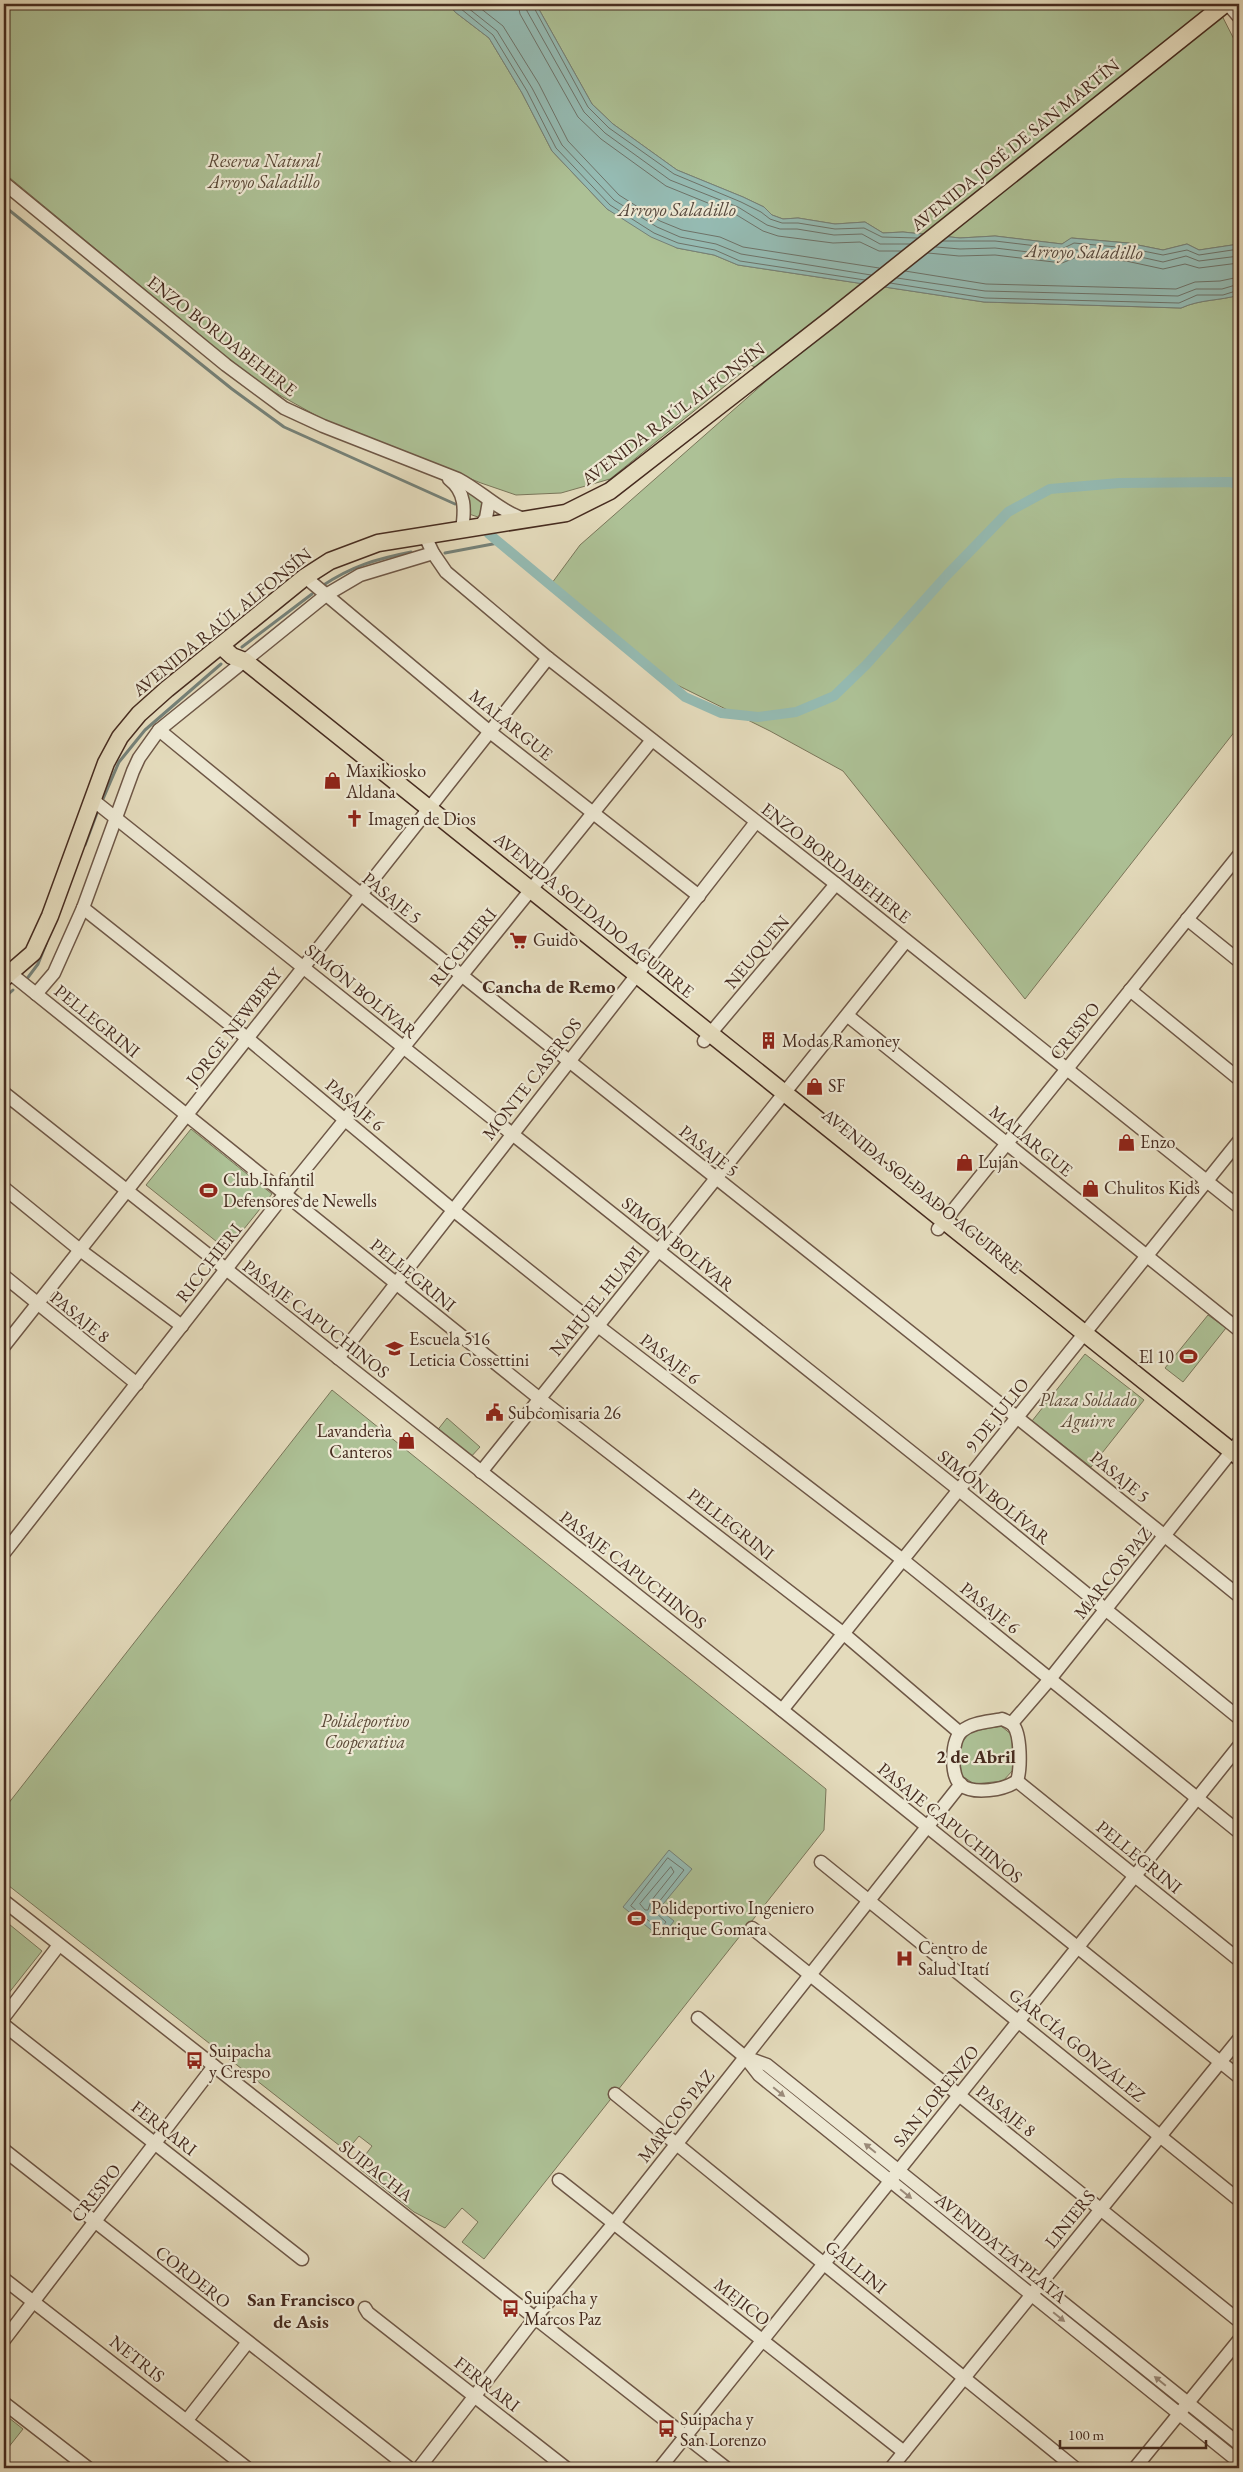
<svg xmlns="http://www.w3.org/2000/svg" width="1243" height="2472" font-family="'EB Garamond',serif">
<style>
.green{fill:#adc196;stroke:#7a765a}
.water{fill:#95bbb3;stroke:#758178}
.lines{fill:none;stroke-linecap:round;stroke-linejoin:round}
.shore{stroke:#6e7369;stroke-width:1}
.stream{stroke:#758178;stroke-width:3}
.canal{stroke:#95bbb3;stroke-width:10}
.minor-casing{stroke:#6e5746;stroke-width:15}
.major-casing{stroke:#462b1f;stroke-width:19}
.minor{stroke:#ede8d3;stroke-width:12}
.major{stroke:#e4dbbc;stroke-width:16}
.oneway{fill:#9a8a79}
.labels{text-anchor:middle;stroke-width:4.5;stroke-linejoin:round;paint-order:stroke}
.street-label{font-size:18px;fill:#462b1f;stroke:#ede8d3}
.park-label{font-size:18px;font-style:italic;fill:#5b4937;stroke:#ede8d3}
.poi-label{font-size:18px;fill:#462b1f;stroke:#ede8d3;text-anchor:start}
.water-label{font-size:19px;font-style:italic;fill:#56483d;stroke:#ede8d3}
.neighbourhood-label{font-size:19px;font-weight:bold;fill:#462b1f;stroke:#ede8d3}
</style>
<rect width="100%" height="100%" fill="#e4dbbc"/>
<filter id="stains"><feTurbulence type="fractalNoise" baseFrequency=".004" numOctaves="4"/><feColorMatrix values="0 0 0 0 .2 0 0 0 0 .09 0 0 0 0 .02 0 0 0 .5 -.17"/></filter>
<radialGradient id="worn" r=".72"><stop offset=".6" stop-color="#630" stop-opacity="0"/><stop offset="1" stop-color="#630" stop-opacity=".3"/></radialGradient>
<g class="green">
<path d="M4 4H449L455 12 489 38 522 93 552 151 607 209 677 248 714 255 738 265 984 302 1181 308C1201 299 1219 301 1239 295V726L1025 999 843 771 770 731 667 680 549 587 580 545 772 376 751 365 610 479 561 493 516 495 481 483 326 421 258 383 4 173Z"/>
<path d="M536 4H1216L1239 49V244L1199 250 1187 244 1163 250 1128 243 1072 238 1062 244 995 236 960 238 903 232 883 233 865 222 835 224 798 218 783 219 772 215 764 207 743 197 677 170 613 124 592 104Z"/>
<path d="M465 487 479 496 484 506 478 517 469 514Z"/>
<path d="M191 1129 272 1194 227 1250 146 1185Z"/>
<path d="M1208 1315 1226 1328 1183 1382 1165 1368Z"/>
<path d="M1085 1354 1144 1400 1091 1467 1032 1421Z"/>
<path d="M332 1390 826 1789 824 1830 484 2259 462 2242 478 2222 462 2208 445 2228 414 2212 360 2169V2162L372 2146 359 2136 349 2148 343 2143 340 2146 4 1882V1809Z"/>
<path d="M447 1418 480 1447 469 1459 436 1432Z"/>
<path d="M1001 1726 1012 1735 1013 1770 1003 1781 974 1784 961 1775 958 1748 970 1732Z"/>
<path d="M4 1920 42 1951 4 1999Z"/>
<path d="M4 2414 23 2429 4 2453Z"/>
</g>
<g class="water">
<path d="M449 4H536L592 104 613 124 677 170 743 197 764 207 772 215 783 219 798 218 835 224 865 222 883 233 903 232 960 238 995 236 1062 244 1071 238 1128 243 1163 250 1187 244 1199 250 1239 244V295C1219 301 1201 299 1181 308L984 302 738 265 714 255 677 248 651 237 607 209 552 151 522 93 489 38 455 12Z"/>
<path d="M669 1850 692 1869 659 1909 674 1921 661 1938 623 1907Z"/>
</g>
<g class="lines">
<g class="shore">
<path d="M455 4 493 35 527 91 556 148 610 205 654 233 678 243 715 250 740 261 865 280"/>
<path d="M463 4 497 31 532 88 562 145 614 200 657 227 680 237 716 244 741 254 871 275"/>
<path d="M475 4 503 26 539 84 568 141 619 195 660 221 682 230 720 237 743 247 879 268"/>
<path d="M518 4 520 14 578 117 601 139 666 186 735 214 763 231 778 236 833 243 860 242 879 251H901"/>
<path d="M525 4 527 11 584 112 605 133 670 180 738 207 767 225 780 229H797L834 235 862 234 880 244H910"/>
<path d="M532 4 588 107 609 128 674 174 741 202 761 212 770 219 782 223H798L835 229 864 228 882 237 917 238"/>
<path d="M943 241H995L1062 249 1074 243 1128 248 1163 255 1187 250 1199 255 1239 249"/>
<path d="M936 247 960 249 995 248 1062 256 1075 250 1127 254 1163 262 1186 256 1199 261 1239 256"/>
<path d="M928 253 959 256 995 255 1062 263 1077 257 1126 261 1163 269 1185 264 1199 268 1239 263"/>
<path d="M905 271 986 284 1176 289 1195 282 1220 281 1239 277"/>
<path d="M897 278 985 291 1178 296 1196 289H1222L1239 284"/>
<path d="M890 283 985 298 1179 303 1197 295H1223L1239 290"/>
<path d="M668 1858 684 1870 655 1907 656 1913 666 1922 660 1930 631 1906Z"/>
<path d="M671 1867 674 1872 651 1901 648 1910H645L640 1904Z"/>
</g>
<g class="stream">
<path d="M4 206 232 389 284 427 455 504"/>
<path d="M445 553 498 543"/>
<path d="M322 586C352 566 376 559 411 552"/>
<path d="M242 647 312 594"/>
<path d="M103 799 119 762 145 730 221 664"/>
<path d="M85 845 97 813"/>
<path d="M26 980 38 964 46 944"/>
<path d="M4 998 13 990"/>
</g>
<path class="canal" d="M489 534 685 697 721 713 758 717 796 712 834 696 866 665 947 575 1008 512 1050 489 1119 483 1230 482 1239 485"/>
<defs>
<g id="minor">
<path d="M1228 4 1239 17"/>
<path d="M4 183 226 365 284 408 323 426 458 479C484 493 496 509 526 520"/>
<path d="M449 479C466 492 465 510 462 530"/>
<path d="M479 528 486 518 489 501"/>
<path d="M425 536 433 553 446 572 548 658 836 884 1239 1207"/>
<path d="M305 577 490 732 699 896"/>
<path d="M159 730C515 1023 881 1305 1239 1596"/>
<path d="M93 800 959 1490 1239 1718"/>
<path d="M83 908 247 1038 453 1210 598 1326 903 1560 1239 1832"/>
<path d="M1187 919 1239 961"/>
<path d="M10 973 540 1399 844 1634 959 1732"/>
<path d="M1130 990 1239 1079"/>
<path d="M36 994 54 973 83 908 133 771 139 758 159 730 326 595 360 575 433 553"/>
<path d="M848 1016 1239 1330"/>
<path d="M704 1041 836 884"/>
<path d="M4 1093 782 1710 1239 2077"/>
<path d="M4 1188 80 1250 182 1326"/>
<path d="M938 1229 1239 855"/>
<path d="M4 1276 137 1384"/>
<path d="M4 1346 548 658"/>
<path d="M338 1358 756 822"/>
<path d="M481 1472 906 941"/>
<path d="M4 1553 284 1195 652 740"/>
<path d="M782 1710 1239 1141"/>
<path d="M1002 1719C1006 1721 1010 1722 1013 1725 1021 1734 1021 1769 1017 1781 1004 1790 974 1795 961 1785 950 1776 951 1740 962 1731 973 1722 989 1722 1002 1719Z"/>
<path d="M1012 1723 1050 1679 1239 1442"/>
<path d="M1017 1781 1239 1960"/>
<path d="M821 1862 1239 2200"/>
<path d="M4 1901 726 2468"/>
<path d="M752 1928 1239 2321"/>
<path d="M4 2017 59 1945"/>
<path d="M698 2018 745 2057 759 2075 1239 2462"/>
<path d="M4 2025 302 2259"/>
<path d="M745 2057 767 2065 1239 2444"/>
<path d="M615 2094 1075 2468"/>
<path d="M4 2150 409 2468"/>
<path d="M559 2180 904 2452"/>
<path d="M4 2279 247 2468"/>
<path d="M365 2308 368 2313 566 2468"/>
<path d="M4 2340 214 2066"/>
<path d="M4 2403 88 2468"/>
<path d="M187 2420 248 2342"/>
<path d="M419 2468 535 2318 614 2223 961 1784"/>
<path d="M660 2468 1239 1746"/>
<path d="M891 2468 1239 2039"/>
<path d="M1135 2468 1239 2340"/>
</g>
<g id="major">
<path d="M221 646 232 656 245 661 1239 1457"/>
<path d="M4 978 33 953 50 916 106 763 120 737 139 714 167 689 305 577 330 561 378 543 566 513 610 491 832 318 1225 4"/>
</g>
</defs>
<use href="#minor" class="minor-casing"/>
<use href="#major" class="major-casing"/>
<use href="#minor" class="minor"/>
<use href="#major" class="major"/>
</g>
<defs><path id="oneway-solid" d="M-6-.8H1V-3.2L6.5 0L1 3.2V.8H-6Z" transform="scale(1.25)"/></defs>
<g class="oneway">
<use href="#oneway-solid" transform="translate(779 2092) rotate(39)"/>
<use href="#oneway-solid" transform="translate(870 2148) rotate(-141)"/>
<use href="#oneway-solid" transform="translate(906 2194) rotate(39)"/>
<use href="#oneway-solid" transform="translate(1059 2317) rotate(39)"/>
<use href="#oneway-solid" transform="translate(1160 2381) rotate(-141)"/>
</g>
<defs>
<symbol id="shop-bare" viewBox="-9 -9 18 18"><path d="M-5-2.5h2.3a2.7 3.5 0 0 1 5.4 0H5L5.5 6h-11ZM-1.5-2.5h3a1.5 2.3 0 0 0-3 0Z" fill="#8f2418" stroke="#ede8d3" stroke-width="2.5" paint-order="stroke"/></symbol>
<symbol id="church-bare" viewBox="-9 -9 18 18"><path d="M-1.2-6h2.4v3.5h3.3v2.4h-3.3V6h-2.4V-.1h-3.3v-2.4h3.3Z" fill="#8f2418" stroke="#ede8d3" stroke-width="2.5" paint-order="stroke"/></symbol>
<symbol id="supermarket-bare" viewBox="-9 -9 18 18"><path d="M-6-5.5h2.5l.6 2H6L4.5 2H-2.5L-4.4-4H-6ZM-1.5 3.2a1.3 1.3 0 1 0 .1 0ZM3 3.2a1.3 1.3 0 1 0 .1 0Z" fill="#8f2418" stroke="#ede8d3" stroke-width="2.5" paint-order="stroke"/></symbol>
<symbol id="building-bare" viewBox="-9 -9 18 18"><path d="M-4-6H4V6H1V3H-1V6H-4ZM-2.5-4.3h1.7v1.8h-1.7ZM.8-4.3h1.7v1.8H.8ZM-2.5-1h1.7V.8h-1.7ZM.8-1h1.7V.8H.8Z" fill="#8f2418" stroke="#ede8d3" stroke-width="2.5" paint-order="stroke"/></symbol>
<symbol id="stadium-bare" viewBox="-9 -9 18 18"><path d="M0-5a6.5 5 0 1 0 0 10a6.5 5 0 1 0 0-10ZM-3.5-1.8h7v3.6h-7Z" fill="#8f2418" stroke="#ede8d3" stroke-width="2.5" paint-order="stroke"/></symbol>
<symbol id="school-bare" viewBox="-9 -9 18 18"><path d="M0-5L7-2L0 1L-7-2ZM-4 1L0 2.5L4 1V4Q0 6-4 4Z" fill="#8f2418" stroke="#ede8d3" stroke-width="2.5" paint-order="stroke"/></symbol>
<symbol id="civic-bare" viewBox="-9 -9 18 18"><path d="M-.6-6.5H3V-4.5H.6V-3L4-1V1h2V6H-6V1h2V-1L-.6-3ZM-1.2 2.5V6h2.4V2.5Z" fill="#8f2418" stroke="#ede8d3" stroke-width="2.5" paint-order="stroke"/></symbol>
<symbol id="hospital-bare" viewBox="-9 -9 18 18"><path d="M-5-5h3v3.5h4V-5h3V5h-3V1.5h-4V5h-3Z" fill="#8f2418" stroke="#ede8d3" stroke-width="2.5" paint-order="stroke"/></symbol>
<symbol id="bus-bare" viewBox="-9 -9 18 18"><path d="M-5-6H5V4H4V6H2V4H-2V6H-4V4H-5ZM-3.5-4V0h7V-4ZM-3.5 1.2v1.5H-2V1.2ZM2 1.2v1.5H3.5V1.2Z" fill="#8f2418" stroke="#ede8d3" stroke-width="2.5" paint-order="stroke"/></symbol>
</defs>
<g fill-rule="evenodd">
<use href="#shop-bare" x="320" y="768" width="25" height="25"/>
<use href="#church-bare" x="342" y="806" width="25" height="25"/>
<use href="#supermarket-bare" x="506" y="928" width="25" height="25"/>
<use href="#building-bare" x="756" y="1028" width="25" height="25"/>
<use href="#shop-bare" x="802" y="1074" width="25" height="25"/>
<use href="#shop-bare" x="1114" y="1130" width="25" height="25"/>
<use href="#shop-bare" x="952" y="1150" width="25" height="25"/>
<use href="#shop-bare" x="1078" y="1176" width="25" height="25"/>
<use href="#stadium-bare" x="196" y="1178" width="25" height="25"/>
<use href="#school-bare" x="382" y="1336" width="25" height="25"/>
<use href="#stadium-bare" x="1176" y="1344" width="25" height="25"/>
<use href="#civic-bare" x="482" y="1400" width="25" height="25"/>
<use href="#shop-bare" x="394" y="1428" width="25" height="25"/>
<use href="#stadium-bare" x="624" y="1906" width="25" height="25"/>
<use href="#hospital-bare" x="892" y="1946" width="25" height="25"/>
<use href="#bus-bare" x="182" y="2048" width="25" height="25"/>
<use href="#bus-bare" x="498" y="2296" width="25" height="25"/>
<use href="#bus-bare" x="654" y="2416" width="25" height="25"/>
</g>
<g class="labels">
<g class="street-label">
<text transform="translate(1015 145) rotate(-39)" y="6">AVENIDA JOSÉ DE SAN MARTÍN</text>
<text transform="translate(222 336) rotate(38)" y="6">ENZO BORDABEHERE</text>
<text transform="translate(673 414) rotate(-37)" y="6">AVENIDA RAÚL ALFONSÍN</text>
<text transform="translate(222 622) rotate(-39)" y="6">AVENIDA RAÚL ALFONSÍN</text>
<text transform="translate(511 725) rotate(39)" y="6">MALARGUE</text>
<text transform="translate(836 863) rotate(38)" y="6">ENZO BORDABEHERE</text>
<text transform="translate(392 898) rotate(39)" y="6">PASAJE 5</text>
<text transform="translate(594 915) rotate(39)" y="6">AVENIDA SOLDADO AGUIRRE</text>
<text transform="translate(463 947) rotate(-51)" y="6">RICCHIERI</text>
<text transform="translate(757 952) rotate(-50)" y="6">NEUQUEN</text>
<text transform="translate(361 991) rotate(39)" y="6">SIMÓN BOLÍVAR</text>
<text transform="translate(97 1021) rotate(39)" y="6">PELLEGRINI</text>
<text transform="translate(234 1027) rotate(-52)" y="6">JORGE NEWBERY</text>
<text transform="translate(1075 1031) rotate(-51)" y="6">CRESPO</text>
<text transform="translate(532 1079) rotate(-52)" y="6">MONTE CASEROS</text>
<text transform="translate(355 1105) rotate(40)" y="6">PASAJE 6</text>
<text transform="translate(1031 1141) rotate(39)" y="6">MALARGUE</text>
<text transform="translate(709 1151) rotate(39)" y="6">PASAJE 5</text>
<text transform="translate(922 1191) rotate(39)" y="6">AVENIDA SOLDADO AGUIRRE</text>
<text transform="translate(678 1244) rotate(39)" y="6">SIMÓN BOLÍVAR</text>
<text transform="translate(209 1263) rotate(-52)" y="6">RICCHIERI</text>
<text transform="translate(413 1275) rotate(39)" y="6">PELLEGRINI</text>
<text transform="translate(596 1301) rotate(-51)" y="6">NAHUEL HUAPI</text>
<text transform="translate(80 1317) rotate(39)" y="6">PASAJE 8</text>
<text transform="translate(316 1319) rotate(38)" y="6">PASAJE CAPUCHINOS</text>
<text transform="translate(670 1359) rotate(38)" y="6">PASAJE 6</text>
<text transform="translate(997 1415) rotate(-51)" y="6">9 DE JULIO</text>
<text transform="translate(1120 1477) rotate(39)" y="6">PASAJE 5</text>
<text transform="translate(994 1497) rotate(39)" y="6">SIMÓN BOLÍVAR</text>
<text transform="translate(731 1524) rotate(38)" y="6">PELLEGRINI</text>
<text transform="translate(633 1570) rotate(38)" y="6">PASAJE CAPUCHINOS</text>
<text transform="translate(1113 1573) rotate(-51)" y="6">MARCOS PAZ</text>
<text transform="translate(990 1608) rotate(39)" y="6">PASAJE 6</text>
<text transform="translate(950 1823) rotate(39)" y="6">PASAJE CAPUCHINOS</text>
<text transform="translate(1139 1857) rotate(39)" y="6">PELLEGRINI</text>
<text transform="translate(1077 2045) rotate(39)" y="6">GARCÍA GONZÁLEZ</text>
<text transform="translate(936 2096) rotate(-51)" y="6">SAN LORENZO</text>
<text transform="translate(1006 2111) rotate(39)" y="6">PASAJE 8</text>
<text transform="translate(676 2116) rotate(-52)" y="6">MARCOS PAZ</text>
<text transform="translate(164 2128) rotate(38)" y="6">FERRARI</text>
<text transform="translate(376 2171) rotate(38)" y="6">SUIPACHA</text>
<text transform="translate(96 2193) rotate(-52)" y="6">CRESPO</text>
<text transform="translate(1070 2219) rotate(-51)" y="6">LINIERS</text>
<text transform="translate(1001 2248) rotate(39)" y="6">AVENIDA LA PLATA</text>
<text transform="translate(856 2267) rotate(39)" y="6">GALLINI</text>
<text transform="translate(193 2277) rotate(38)" y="6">CORDERO</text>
<text transform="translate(742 2302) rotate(38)" y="6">MEJICO</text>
<text transform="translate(137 2359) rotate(38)" y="6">NETRIS</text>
<text transform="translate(487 2384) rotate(38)" y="6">FERRARI</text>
</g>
<g class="park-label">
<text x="264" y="167">Reserva Natural<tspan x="264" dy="21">Arroyo Saladillo</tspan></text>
<text x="1088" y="1406">Plaza Soldado<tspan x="1088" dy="21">Aguirre</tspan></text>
<text x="365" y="1727">Polideportivo<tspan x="365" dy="21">Cooperativa</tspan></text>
</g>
<g class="poi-label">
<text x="346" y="777">Maxikiosko<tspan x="346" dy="21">Aldana</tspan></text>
<text x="368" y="825">Imagen de Dios</text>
<text x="533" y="946">Guido</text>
<text x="782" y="1047">Modas Ramoney</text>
<text x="828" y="1092">SF</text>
<text x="1140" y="1148">Enzo</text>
<text x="978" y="1168">Lujan</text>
<text x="223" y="1186">Club Infantil<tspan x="223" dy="21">Defensores de Newells</tspan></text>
<text x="1104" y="1194">Chulitos Kids</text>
<text x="409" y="1345">Escuela 516<tspan x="409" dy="21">Leticia Cossettini</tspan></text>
<text x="1174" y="1363" text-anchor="end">El 10</text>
<text x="508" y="1419">Subcomisaria 26</text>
<text x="392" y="1437" text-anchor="end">Lavanderìa<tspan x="392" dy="21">Canteros</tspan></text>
<text x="651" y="1914">Polideportivo Ingeniero<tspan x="651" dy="21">Enrique Gomara</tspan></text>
<text x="918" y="1954">Centro de<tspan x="918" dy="21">Salud Itatí</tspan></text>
<text x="209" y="2057">Suipacha<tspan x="209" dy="21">y Crespo</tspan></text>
<text x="524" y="2304">Suipacha y<tspan x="524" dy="21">Marcos Paz</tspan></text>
<text x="680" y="2425">Suipacha y<tspan x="680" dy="21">San Lorenzo</tspan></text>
</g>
<g class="water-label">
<text x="677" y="216">Arroyo Saladillo</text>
<text transform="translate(1084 251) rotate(1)" y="7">Arroyo Saladillo</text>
</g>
<g class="neighbourhood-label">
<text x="549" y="993">Cancha de Remo</text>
<text x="976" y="1763">2 de Abril</text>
<text x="301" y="2306">San Francisco<tspan x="301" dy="22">de Asis</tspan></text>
</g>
</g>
<rect width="1243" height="2472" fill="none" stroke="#e4dbbc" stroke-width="20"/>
<rect x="5" y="5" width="1233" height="2462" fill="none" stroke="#462b1f" stroke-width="2.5"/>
<rect x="10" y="10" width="1223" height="2452" fill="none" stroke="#462b1f"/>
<path d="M1060 2440v8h146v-8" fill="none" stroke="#462b1f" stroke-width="2.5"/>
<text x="1068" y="2440" font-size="15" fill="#462b1f" stroke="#ede8d3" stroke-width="4" paint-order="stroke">100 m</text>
<rect width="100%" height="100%" filter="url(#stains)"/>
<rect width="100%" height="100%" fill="url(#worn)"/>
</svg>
